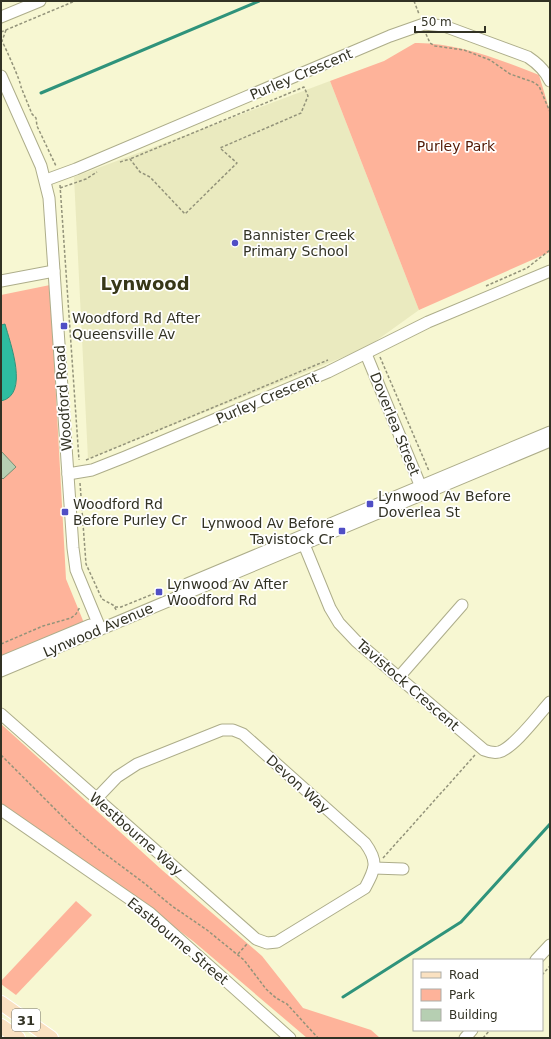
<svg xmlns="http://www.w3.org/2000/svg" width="551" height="1039" font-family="'DejaVu Sans',sans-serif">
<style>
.built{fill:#eaeabf}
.green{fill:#feb39a}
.water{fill:#2ebca0;stroke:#2f937b}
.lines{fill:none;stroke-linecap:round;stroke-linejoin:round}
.stream{stroke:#2f937b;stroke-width:3}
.building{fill:#b6cfb2;stroke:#768e73}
.minor-casing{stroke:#adad8a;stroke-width:13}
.major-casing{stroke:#fff;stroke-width:16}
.path{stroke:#93937a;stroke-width:1.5;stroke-dasharray:3 2;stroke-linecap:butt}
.minor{stroke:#fff;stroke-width:11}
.major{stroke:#fae1c1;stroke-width:14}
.poi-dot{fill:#504ec5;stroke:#fff;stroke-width:1.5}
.labels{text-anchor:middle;stroke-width:3.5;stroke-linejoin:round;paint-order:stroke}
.shield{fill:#fff;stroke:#707066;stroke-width:1}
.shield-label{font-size:13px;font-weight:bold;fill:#323224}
.street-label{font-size:14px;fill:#323224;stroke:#fff}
.park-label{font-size:14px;fill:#521803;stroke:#fff}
.poi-label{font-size:14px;fill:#323224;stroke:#fff;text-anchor:start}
.district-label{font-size:18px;font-weight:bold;fill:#373718;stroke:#fff}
</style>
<rect width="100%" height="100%" fill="#f7f7d2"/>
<path class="built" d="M330 81 419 310 366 348 88 459 74 177Z"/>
<g class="green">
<path d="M415 43C455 42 502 60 539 75L550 112V252L419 310 330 81 384 61Z"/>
<path d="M50 285 66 579 84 623 1 659V295Z"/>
<path d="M1 724 162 870 262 956 303 1008 371 1030 380 1038H307L193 941 122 888 1 805Z"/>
<path d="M76 901 92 915 16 995 1 984V981Z"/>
</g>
<path class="water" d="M5 324C10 343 30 395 1 401V325Z"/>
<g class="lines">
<g class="stream">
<path d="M41 93 259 1"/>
<path d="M343 997 461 922 550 824"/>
</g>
</g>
<path class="building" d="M1 451 16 467 3 479 1 477Z"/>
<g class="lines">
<defs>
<g id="minor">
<path d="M1 17 40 1"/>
<path d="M1 76 41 166 49 198 73 548 76 570 100 628"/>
<path d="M46 180 76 169 390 36 424 24 444 26 528 57C537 63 545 70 550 81"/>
<path d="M1 281 54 271"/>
<path d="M366 354 423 492"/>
<path d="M68 474 92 470 125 457 328 372 428 322 550 271"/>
<path d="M301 537 330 608 339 623 356 641 484 750C489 752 494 753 499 752 514 748 539 714 550 702"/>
<path d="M187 584 550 432"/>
<path d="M1 662 90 625"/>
<path d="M1 671 550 441"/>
<path d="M399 677 462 605"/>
<path d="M1 714 256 939 267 943 277 942 365 888C375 869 379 862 365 843L243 734 233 730H222L137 764 117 777 96 799"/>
<path d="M1 810 150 913 290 1038"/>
<path d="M374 868 403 869"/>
<path d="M536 960 550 945"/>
<path d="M465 1038 472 1030"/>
</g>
<g id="major">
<path d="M1 1003 51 1038"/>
<path d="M1 1026 18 1038"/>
</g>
</defs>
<use href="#minor" class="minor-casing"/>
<use href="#major" class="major-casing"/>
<g class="path">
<path d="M414 1 419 14"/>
<path d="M6 30 2 41C6 49 21 82 21 87L32 114 36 118 37 126 56 166"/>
<path d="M1 32 75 1"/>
<path d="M426 34 430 43 435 46 464 50 490 60 510 74 533 82 539 86 550 112"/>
<path d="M120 162 130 159 140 172 150 177 185 214 237 163 220 148 301 113 308 96 304 87 130 159"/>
<path d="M60 185 79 460"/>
<path d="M60 188 86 179 97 172"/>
<path d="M486 286 527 268 550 250"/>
<path d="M380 357 429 471"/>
<path d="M86 460 328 360"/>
<path d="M80 483 86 564 102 599 113 605 117 611"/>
<path d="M115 607H121L158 592"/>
<path d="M1 644 43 626 71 618 76 614 80 607"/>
<path d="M1 755 75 829 97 848 144 883 172 906 207 930 244 960 266 989 276 998 287 1004 318 1038"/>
<path d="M383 858 475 755"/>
<path d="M238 954 247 944"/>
<path d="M542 975 550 966"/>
<path d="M483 1038 490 1030"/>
</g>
<use href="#minor" class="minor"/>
<use href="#major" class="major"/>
</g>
<g class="poi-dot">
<circle cx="235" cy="243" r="4"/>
<rect x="60" y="322" width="8" height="8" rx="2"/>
<rect x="366" y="500" width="8" height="8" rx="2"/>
<rect x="61" y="508" width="8" height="8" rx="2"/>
<rect x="338" y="527" width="8" height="8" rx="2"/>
<rect x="155" y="588" width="8" height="8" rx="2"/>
</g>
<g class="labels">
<rect class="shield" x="12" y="1009" width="28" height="22" rx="3"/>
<g class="shield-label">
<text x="26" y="1025">31</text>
</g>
<g class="street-label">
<text transform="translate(301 74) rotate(-23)" y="5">Purley Crescent</text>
<text transform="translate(63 398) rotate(-94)" y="5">Woodford Road</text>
<text transform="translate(267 398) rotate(-23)" y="5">Purley Crescent</text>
<text transform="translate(395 424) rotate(68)" y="5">Doverlea Street</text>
<text transform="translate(98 630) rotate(-23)" y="5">Lynwood Avenue</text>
<text transform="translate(408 685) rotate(41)" y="5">Tavistock Crescent</text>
<text transform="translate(298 784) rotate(42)" y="5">Devon Way</text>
<text transform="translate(136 834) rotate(41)" y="5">Westbourne Way</text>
<text transform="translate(178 941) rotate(40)" y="5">Eastbourne Street</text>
</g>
<g class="park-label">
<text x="456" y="151">Purley Park</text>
</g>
<g class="poi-label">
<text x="243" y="240">Bannister Creek<tspan x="243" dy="16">Primary School</tspan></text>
<text x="72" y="323">Woodford Rd After<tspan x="72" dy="16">Queensville Av</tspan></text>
<text x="378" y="501">Lynwood Av Before<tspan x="378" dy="16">Doverlea St</tspan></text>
<text x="73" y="509">Woodford Rd<tspan x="73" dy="16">Before Purley Cr</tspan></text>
<text x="334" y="528" text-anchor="end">Lynwood Av Before<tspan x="334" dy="16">Tavistock Cr</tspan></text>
<text x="167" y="589">Lynwood Av After<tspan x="167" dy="16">Woodford Rd</tspan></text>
</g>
<g class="district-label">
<text x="145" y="290">Lynwood</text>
</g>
</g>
<rect width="551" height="1039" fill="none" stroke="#323224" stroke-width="4"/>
<rect x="413" y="959" width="130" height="72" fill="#ffffff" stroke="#adada7"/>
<rect x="421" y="972" width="20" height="6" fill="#fae1c1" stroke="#adada7"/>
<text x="449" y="979" font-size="12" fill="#323224">Road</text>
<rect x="421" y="989" width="20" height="12" fill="#feb39a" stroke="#adada7"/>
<text x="449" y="999" font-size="12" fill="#323224">Park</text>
<rect x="421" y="1009" width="20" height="12" fill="#b6cfb2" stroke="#adada7"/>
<text x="449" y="1019" font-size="12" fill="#323224">Building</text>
<path d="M415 26v6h70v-6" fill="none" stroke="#323224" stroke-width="2"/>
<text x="421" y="26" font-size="12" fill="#323224" stroke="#ffffff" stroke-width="3" paint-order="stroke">50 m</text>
</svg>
